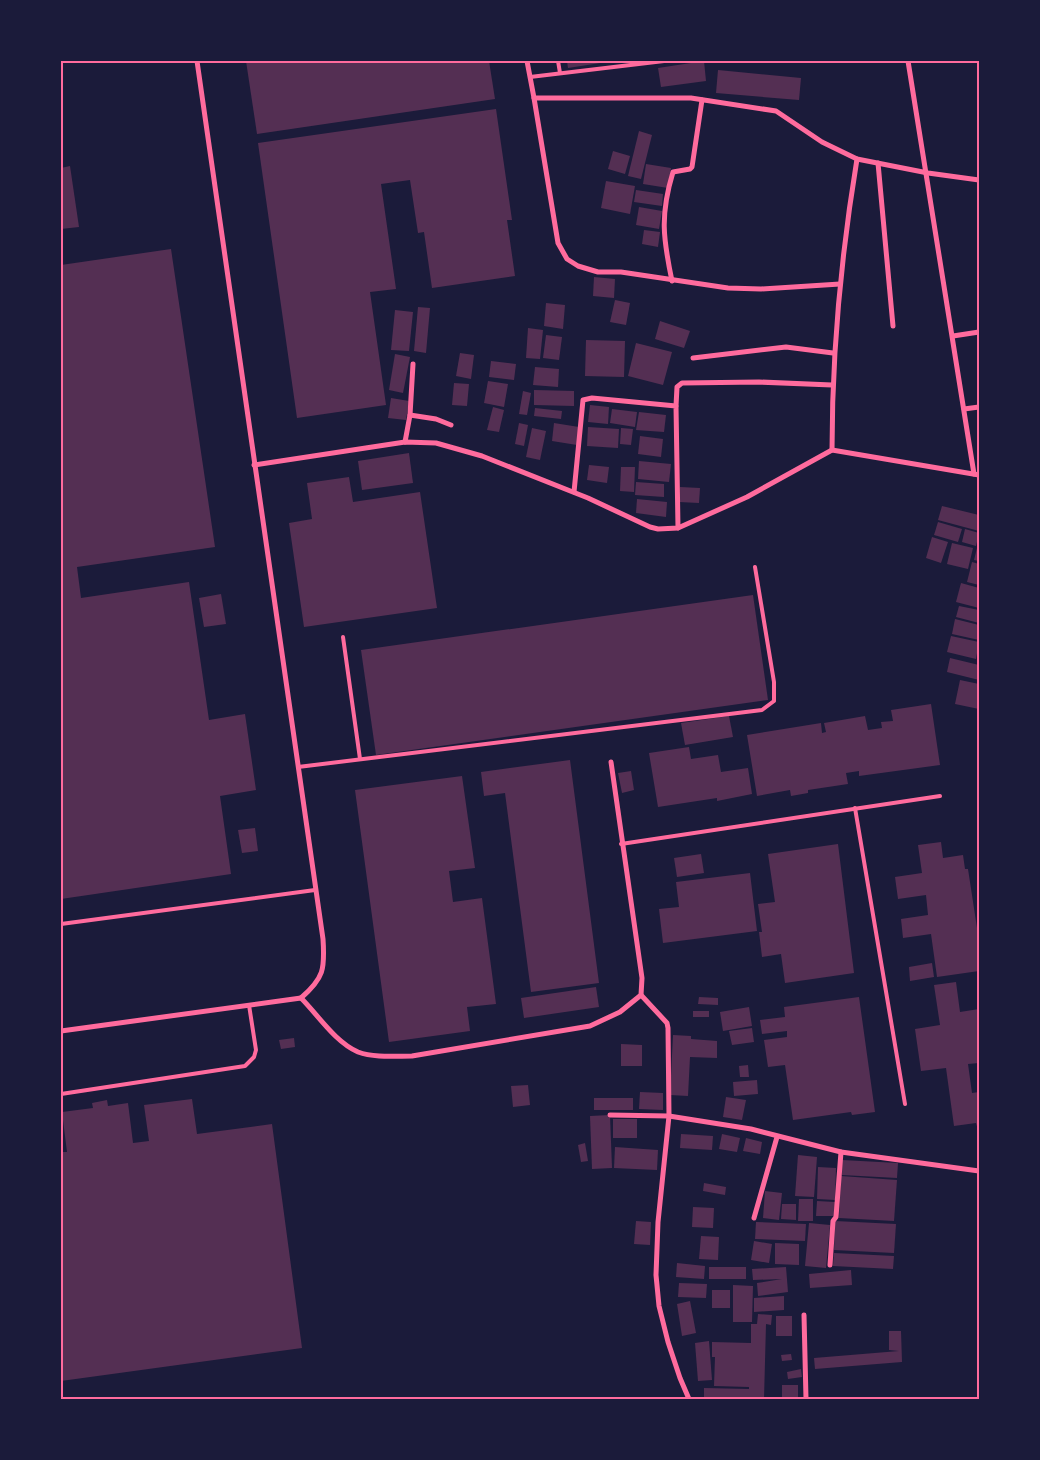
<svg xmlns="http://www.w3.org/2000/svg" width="1040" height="1460" font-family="'Titillium Web',sans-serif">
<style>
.building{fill:#542f53}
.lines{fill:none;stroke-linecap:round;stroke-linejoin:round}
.service{stroke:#ff6b9d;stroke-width:4}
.minor{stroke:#ff6b9d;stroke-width:5}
.neatline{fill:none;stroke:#ff6b9d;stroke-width:2}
</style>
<rect width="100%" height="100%" fill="#1b1b3a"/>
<g class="building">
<path d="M246 61H489L495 99 257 134Z"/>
<path d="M567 61H607V62L568 68Z"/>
<path d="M704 61 706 81 661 87 658 68Z"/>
<path d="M718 70 801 78 799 100 716 93Z"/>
<path d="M496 109 512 220H507L515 276 432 288 424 232 418 233 410 180 381 184 396 289 370 292 386 405 297 418 258 143Z"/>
<path d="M639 131 652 135 641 179 628 176Z"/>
<path d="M613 151 630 156 625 174 608 169Z"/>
<path d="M646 164 671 168 668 188 643 184Z"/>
<path d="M70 166 79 227 61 229V168Z"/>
<path d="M606 181 635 186 630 214 601 208Z"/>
<path d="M636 190 663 194 662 206 634 202Z"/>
<path d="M639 207 662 211 659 229 636 225Z"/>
<path d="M644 230 660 232 658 247 642 244Z"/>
<path d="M171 249 215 547 77 567 81 598 189 582 209 720 245 714 256 790 220 796 231 874 61 899V265Z"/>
<path d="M594 277 615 279 614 298 593 296Z"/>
<path d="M615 300 630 303 626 325 610 322Z"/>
<path d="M546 303 565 305 563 329 544 326Z"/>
<path d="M418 307 430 308 426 353 414 351Z"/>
<path d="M395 310 413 312 409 351 391 350Z"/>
<path d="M660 321 690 331 684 348 655 339Z"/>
<path d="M528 328 543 330 540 359 526 358Z"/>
<path d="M546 335 562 337 559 360 543 358Z"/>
<path d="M586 340 625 341 624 377 585 376Z"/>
<path d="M636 343 672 352 663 385 628 376Z"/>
<path d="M460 353 474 355 471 379 456 376Z"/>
<path d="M395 354 410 357 403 393 389 390Z"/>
<path d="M491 361 516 364 514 380 489 377Z"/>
<path d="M535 367 559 369 558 387 533 385Z"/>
<path d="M488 381 508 384 504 407 484 403Z"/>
<path d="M454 383 469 384 467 406 452 405Z"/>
<path d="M534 390 574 391V406L534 405Z"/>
<path d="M523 391 531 393 527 415 519 414Z"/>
<path d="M391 398 409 401 406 420 388 418Z"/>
<path d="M590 405 609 407 608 424 588 422Z"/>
<path d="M493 407 504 410 499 432 487 430Z"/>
<path d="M535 408 562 411 561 419 534 416Z"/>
<path d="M612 409 637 412 635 427 610 423Z"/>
<path d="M639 412 666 415 664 432 636 430Z"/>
<path d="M519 423 528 425 524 446 515 444Z"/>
<path d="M554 423 579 427 577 445 552 441Z"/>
<path d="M588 427 619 429 618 448 587 446Z"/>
<path d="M532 428 546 431 540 460 526 457Z"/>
<path d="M621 428 633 429 631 445 620 444Z"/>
<path d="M640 436 663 439 661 457 638 454Z"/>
<path d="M409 453 413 483 362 490 358 461Z"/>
<path d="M639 461 671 464 669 482 638 479Z"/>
<path d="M589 465 609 467 607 483 587 480Z"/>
<path d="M621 467H635L634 492 620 491Z"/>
<path d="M349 477 353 502 420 492 437 608 304 627 289 523 312 519 307 483Z"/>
<path d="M636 482 664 484V497L635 495Z"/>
<path d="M680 487 700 488 699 503 679 502Z"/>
<path d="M637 499 667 502 666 517 636 513Z"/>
<path d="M942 506 979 515V531L938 520Z"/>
<path d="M938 522 962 529 958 542 934 535Z"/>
<path d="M965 529 979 533 976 546 962 542Z"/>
<path d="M932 537 948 542 941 563 926 558Z"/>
<path d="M952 543 973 548 968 569 947 564Z"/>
<path d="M978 544H979V561L974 560Z"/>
<path d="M972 562 979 564V585L967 582Z"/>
<path d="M961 583 979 588V608L956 602Z"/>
<path d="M221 594 226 624 204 627 199 598Z"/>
<path d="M753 595 768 700 376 755 361 650Z"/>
<path d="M959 606 979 610V623L956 617Z"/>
<path d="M955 619 979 625V640L952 634Z"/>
<path d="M951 636 979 642 976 659 947 652Z"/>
<path d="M950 658 979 665V680L947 672Z"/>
<path d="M960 680 979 684V709L955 704Z"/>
<path d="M931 704 940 765 859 776V771L846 773 848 784 808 790V793L791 796 790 790 757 796 747 735 821 723 822 733 826 732 824 723 865 716 868 730 882 728 881 722 893 721 891 710Z"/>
<path d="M729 716 733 737 685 745 681 723Z"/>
<path d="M689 747 691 759 718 755 721 772 748 768 752 794 717 801V798L658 807 649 753Z"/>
<path d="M570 760 599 983 531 992 505 793 484 796 481 772Z"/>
<path d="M631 771 634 790 622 793 618 773Z"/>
<path d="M462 776 475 868 449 871 453 902 482 898 496 1004 467 1007 470 1031 389 1042 355 790Z"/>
<path d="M255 828 258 851 242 853 238 830Z"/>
<path d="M941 842 943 858 963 855 965 869H968L977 928 979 927V971L937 977 931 934 903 938 901 919 928 915 926 895 898 899 895 877 922 873 918 845Z"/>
<path d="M838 844 854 973 785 983 781 954 762 957 759 932H762L758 904 775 902 768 854Z"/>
<path d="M701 854 704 873 677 877 674 858Z"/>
<path d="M750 873 757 931 663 943 659 909 679 907 676 882Z"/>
<path d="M932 963 934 977 910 981 909 967Z"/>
<path d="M956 982 960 1012 979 1009V1063L968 1064 972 1093 979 1092V1133L976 1123 954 1126 946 1068 921 1071 915 1029 940 1025 934 985Z"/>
<path d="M596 987 599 1007 524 1018 521 998Z"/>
<path d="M699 997 718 998V1005L698 1004Z"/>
<path d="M859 997 875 1112 852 1115 851 1112 793 1120 785 1065 768 1067 764 1040 787 1037V1031L762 1034 760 1020 785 1017 784 1007Z"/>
<path d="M749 1007 752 1026 723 1031 720 1012Z"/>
<rect x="693" y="1011" width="16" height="6"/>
<path d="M752 1028 754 1042 732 1045 729 1031Z"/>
<path d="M673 1035 691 1036V1039L717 1041V1058L690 1057 688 1096 670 1095Z"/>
<path d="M294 1038 295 1047 281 1049 279 1040Z"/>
<path d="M621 1044 642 1045V1066H621Z"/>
<path d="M748 1065 749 1077H740L739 1066Z"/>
<path d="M757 1080 758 1094 734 1096 733 1082Z"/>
<path d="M528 1085 530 1105 513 1107 511 1086Z"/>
<path d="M640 1092 663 1093V1110L639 1109Z"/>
<path d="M726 1097 746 1100 742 1120 723 1117Z"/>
<rect x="594" y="1098" width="39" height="12"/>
<path d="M192 1099 197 1134 272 1124 302 1348 61 1381V1152H67L62 1112 93 1108 92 1103 107 1100 108 1106 128 1103 133 1143 149 1141 144 1105Z"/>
<path d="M610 1115 612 1168 592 1169 590 1116Z"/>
<rect x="613" y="1119" width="24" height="19"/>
<path d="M681 1134 713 1136 712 1150 680 1148Z"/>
<path d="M722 1134 740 1138 737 1152 719 1149Z"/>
<path d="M746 1138 762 1142 760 1154 743 1151Z"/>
<path d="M585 1143 588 1161 581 1162 578 1145Z"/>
<path d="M615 1147 658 1150 657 1170 614 1168Z"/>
<path d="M798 1155 817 1157 814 1197 795 1196Z"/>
<path d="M842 1160 898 1163 897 1178 842 1175Z"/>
<path d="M818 1167 836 1168 835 1200 817 1199Z"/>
<path d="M841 1176 897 1180 894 1221 839 1218Z"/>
<path d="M704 1183 726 1187 725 1195 703 1191Z"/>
<path d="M765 1191 782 1193 779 1220 763 1218Z"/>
<path d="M799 1199H813V1221H798Z"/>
<path d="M817 1201 835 1202V1216H816Z"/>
<path d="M782 1204H796V1220L781 1219Z"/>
<path d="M693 1207 714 1208 713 1228 692 1227Z"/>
<path d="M636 1221 651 1222 650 1245 634 1244Z"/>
<path d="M835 1221 896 1224 894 1253 834 1250Z"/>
<path d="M756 1222 806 1224 805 1241 755 1239Z"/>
<path d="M809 1223 830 1225 826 1268 805 1266Z"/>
<path d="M701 1236 719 1237 718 1260 699 1259Z"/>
<path d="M754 1241 772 1244 769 1263 751 1260Z"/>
<path d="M775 1243 799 1244V1265L775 1264Z"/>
<path d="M834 1253 894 1256 893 1269 833 1266Z"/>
<path d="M677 1263 705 1266 704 1279 676 1277Z"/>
<rect x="709" y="1267" width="37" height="12"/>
<path d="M786 1267 788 1292 758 1296 757 1283 782 1279 753 1280 752 1269Z"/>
<path d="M851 1270 852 1285 810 1288 809 1274Z"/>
<path d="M679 1283 707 1284 706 1298 678 1297Z"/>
<path d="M733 1285 753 1286 752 1322H733Z"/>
<rect x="712" y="1290" width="18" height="18"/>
<path d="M784 1296V1310L754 1312V1298Z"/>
<path d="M690 1301 696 1333 682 1336 677 1304Z"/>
<path d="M758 1314 772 1315 771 1325 766 1324 764 1399H704V1388L749 1389V1387L714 1386 715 1357H712V1342L751 1343V1324H757Z"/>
<rect x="776" y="1316" width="16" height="20"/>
<path d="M889 1331H901L902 1362 815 1369 814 1358 899 1351 889 1350Z"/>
<path d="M709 1341 712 1380 698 1381 695 1343Z"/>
<path d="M791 1354 792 1360 782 1361 781 1355Z"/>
<path d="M801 1369 802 1377 788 1379 787 1372Z"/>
<rect x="782" y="1385" width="16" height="14"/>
</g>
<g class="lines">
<g class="service">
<path d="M558 61 560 73"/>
<path d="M530 77 664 61"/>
<path d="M343 637 360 759"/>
<path d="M298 767 762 710 774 701V682L755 567"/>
<path d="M855 808 905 1104"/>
<path d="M621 844 940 796"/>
<path d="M61 924 315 890"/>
<path d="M61 1094 245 1066 254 1057 256 1050 249 1005"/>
</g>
<g class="minor">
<path d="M197 61 323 939C325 969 324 978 301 998"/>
<path d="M527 61 534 98H691L776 111 822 142 857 159 928 173 979 180"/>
<path d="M908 61 974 474"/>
<path d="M534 98 558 243 567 259 578 266 598 272H621L728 288 761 289 840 284"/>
<path d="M878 163 893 326"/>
<path d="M672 281C663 238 660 215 673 172L690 169 692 167 702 100"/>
<path d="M953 336 979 332"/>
<path d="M693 358 786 347 833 353"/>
<path d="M676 406 677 387 682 383 759 382 832 385"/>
<path d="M964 409 979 407"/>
<path d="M410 415 436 419 451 425"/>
<path d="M405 442 410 415 413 364"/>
<path d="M832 450C832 352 841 256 857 159"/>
<path d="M254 465 405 442 436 443 482 456 588 498 650 527 658 529 678 528 747 497 832 450 979 475"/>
<path d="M574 492 583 400 592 398 676 406 678 528"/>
<path d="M641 995 667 1023 668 1028 669 1116 658 1222 656 1275 659 1306 668 1342 680 1378 689 1399"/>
<path d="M301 998C318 1015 335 1042 358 1052 374 1058 395 1056 412 1056L590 1026 620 1012 641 995 642 978 611 762"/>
<path d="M61 1031 301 998"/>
<path d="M610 1115 669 1116 751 1129 841 1152 979 1171"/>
<path d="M754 1218 777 1137"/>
<path d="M830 1265 833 1221 836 1217 841 1152"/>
<path d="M804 1315 806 1399"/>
</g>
</g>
<rect width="1040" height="1460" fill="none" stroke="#1b1b3a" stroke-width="125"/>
<rect x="62" y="62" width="916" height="1336" class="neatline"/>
</svg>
